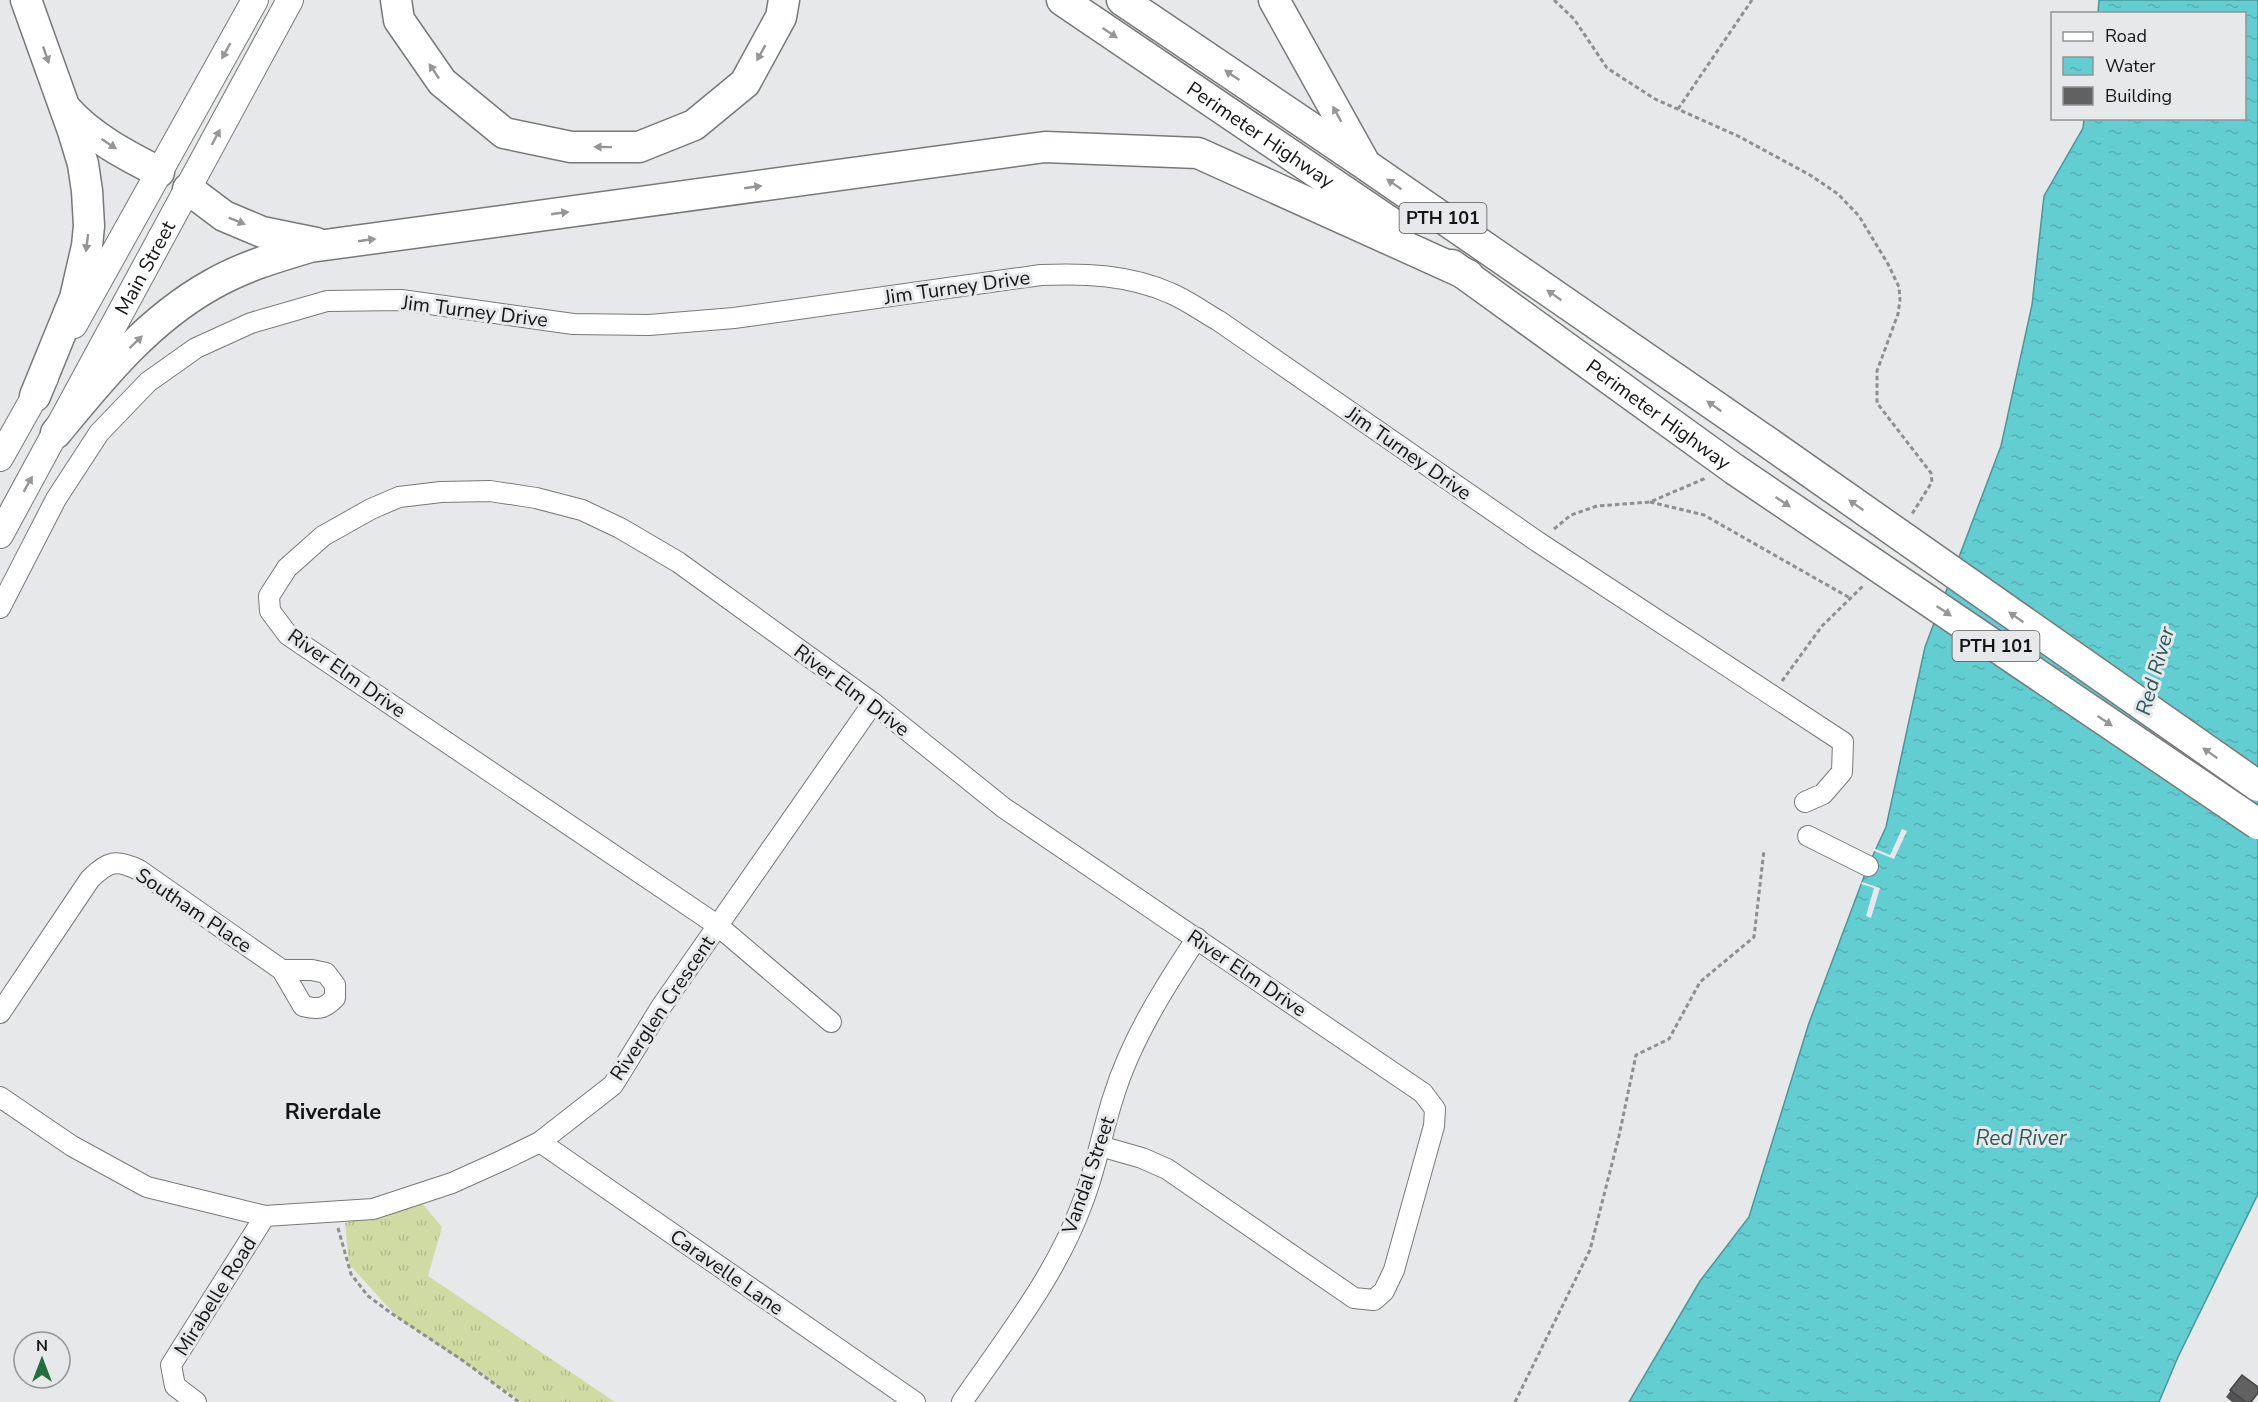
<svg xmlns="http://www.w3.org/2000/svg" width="2258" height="1402" font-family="'Nunito Sans',sans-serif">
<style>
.grass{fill:url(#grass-tufts)}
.water{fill:url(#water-ripples);stroke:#4b9699;stroke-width:1.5}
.pier{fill:#e7e8e9}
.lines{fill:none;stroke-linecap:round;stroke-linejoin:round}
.minor-casing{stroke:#777979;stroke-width:22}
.major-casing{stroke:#777979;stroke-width:28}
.highway-casing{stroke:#777979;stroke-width:33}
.path{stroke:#8e8f8f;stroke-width:3;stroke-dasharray:4.5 3;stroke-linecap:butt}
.minor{stroke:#fff;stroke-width:20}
.major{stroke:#fff;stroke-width:26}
.highway{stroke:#fff;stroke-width:30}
.highway-bridge-casing{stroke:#777979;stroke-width:33;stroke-linecap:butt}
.highway-bridge{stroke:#fff;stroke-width:30}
.wall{fill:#535354}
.building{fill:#616162;stroke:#444445;stroke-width:1.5}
.oneway{fill:#959696}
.labels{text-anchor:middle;stroke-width:6;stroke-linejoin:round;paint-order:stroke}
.shield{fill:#e7e8e9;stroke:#535455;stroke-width:1.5}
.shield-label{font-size:18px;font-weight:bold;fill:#141515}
.street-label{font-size:20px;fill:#141515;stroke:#e7e8e9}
.water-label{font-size:21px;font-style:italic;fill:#2c5b5d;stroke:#e7e8e9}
.quarter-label{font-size:22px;font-weight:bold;fill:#141515;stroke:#e7e8e9}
</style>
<defs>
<pattern id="grass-tufts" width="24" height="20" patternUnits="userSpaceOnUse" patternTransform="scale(1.5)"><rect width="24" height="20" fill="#cfdba2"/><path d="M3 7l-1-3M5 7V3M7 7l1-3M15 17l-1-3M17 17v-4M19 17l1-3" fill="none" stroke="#b1bb8b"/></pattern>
<pattern id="water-ripples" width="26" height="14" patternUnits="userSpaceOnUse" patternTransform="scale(1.5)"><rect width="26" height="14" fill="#62ced2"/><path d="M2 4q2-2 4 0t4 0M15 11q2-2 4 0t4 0" fill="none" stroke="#54b0b3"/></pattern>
</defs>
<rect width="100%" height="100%" fill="#e7e8e9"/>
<path class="grass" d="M421 1202 442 1227 428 1276 615 1402H522L398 1318 349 1264 345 1223Z"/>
<path class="water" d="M2099 0H2258V1194L2178 1357 2159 1402H1629L1700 1281 1749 1217 1809 1023 1868 866 1886 827 1925 647 2001 446 2032 305 2044 196 2083 128 2084 119 2244 118V14L2098 13Z"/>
<g class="pier">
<path d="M1902 829 1907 831 1894 859 1872 850 1873 848 1890 855Z"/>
<path d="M1862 882 1880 888 1871 918 1866 916 1874 888 1861 884Z"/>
</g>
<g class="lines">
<defs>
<g id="minor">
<path d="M0 608 56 499 99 433 148 382 196 348 251 323 327 301 401 300 573 324 649 325 734 318 1041 275C1086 273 1129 275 1170 293 1187 300 1203 312 1219 321L1538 542 1843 742 1842 772 1823 794 1805 802"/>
<path d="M1808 836 1868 866"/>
<path d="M0 1013 90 879C108 861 116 859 139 870L282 970 303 1006C318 1010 324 1009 335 998V985L326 973 312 970H282"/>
<path d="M831 1022 717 925 288 635 270 611 269 596 287 568 323 536 371 509 399 497 441 492 490 491 536 498 582 510 620 528 678 562 873 703 1004 808 1423 1093 1435 1109 1434 1126 1394 1270 1384 1291 1374 1300 1354 1298 1167 1169 1142 1158 1100 1146"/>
<path d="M0 1097 72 1146 147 1187 265 1216 373 1209 452 1183 503 1160 540 1142 613 1085 661 1007 873 703"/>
<path d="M540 1142 915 1402"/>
<path d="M196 1402 175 1386 171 1365 265 1216"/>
<path d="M962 1402C1006 1338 1055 1277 1082 1204 1096 1169 1102 1131 1114 1095 1131 1040 1165 986 1197 938"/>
</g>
<g id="major">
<path d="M74 325 255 0"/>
<path d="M0 458 45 378"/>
<path id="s1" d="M0 535 290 0"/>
</g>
<g id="highway">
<path d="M26 0 73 131 83 164 87 191 89 226 87 246 75 298 35 396"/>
<path d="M396 0 399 20 442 82 504 133 571 147H639L694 125 745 83 781 17 784 0"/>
<path id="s2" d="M1062 0 1400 229"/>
<path d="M1122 0 1366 165 1763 439"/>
<path d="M1274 0 1363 160"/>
<path d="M67 110C91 137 127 156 159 172"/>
<path d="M188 189 224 216 262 232 316 243"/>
<path id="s3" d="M1452 265 1734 469"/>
<path d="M56 433C102 377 147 321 211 285 242 267 276 257 310 247L1045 147 1198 153 1468 275"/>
</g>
</defs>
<use href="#minor" class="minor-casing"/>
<use href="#major" class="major-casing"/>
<use href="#highway" class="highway-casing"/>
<g class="path">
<path d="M1554 0 1574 19 1607 68 1655 99 1738 136 1810 175 1838 194 1859 216 1888 264 1899 287 1900 300 1898 314 1877 371V403L1931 473 1932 482 1912 514"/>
<path d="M1678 109 1752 0"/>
<path d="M1650 502 1704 515 1850 598"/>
<path d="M1554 529 1571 515 1597 506 1650 502 1706 478"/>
<path d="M1782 681 1822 626 1863 586"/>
<path d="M338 1228 351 1274 368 1296 391 1313 462 1360 519 1402"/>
<path d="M1515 1402 1590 1250 1619 1136 1636 1055 1669 1039 1700 982 1754 937 1764 850"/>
</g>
<use href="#minor" class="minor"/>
<use href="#major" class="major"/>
<use href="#highway" class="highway"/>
<defs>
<g id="highway-bridge">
<path d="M1763 439 2258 786"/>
<path d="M1734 469 2258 824"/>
</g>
</defs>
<use href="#highway-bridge" class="highway-bridge-casing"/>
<use href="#highway-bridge" class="highway-bridge"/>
</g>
<path class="wall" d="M2242 1375 2252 1402H2232L2226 1397Z"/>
<path class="building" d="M2242 1375 2258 1387V1393L2251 1402H2246L2230 1390Z"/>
<defs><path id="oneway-solid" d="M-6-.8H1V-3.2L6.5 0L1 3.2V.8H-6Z" transform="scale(1.5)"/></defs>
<g class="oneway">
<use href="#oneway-solid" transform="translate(1110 33) rotate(34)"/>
<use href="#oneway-solid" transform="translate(226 51) rotate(119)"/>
<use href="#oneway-solid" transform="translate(761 53) rotate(119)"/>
<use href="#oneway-solid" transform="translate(46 55) rotate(71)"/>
<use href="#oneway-solid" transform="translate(434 71) rotate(-124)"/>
<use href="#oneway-solid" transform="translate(1232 75) rotate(-146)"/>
<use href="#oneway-solid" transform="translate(1337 114) rotate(-119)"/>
<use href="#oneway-solid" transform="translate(216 137) rotate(-62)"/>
<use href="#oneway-solid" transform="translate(109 144) rotate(33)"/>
<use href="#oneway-solid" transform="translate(603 147) rotate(-179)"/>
<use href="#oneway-solid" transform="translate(1394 184) rotate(-145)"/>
<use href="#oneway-solid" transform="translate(753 187) rotate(-8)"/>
<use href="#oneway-solid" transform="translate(560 213) rotate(-8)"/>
<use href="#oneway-solid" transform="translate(237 221) rotate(22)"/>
<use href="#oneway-solid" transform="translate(367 240) rotate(-8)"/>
<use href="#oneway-solid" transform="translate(87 243) rotate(97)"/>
<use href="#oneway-solid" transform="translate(1554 295) rotate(-145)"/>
<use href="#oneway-solid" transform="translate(136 342) rotate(-44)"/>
<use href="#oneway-solid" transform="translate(1714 406) rotate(-145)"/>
<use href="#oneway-solid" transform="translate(28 484) rotate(-61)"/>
<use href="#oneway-solid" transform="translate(1783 502) rotate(34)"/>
<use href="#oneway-solid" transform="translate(1856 505) rotate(-145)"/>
<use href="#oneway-solid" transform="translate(1944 611) rotate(34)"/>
<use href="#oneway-solid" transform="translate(2016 617) rotate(-145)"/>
<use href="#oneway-solid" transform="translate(2105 721) rotate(34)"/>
<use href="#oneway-solid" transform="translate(2210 753) rotate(-145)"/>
</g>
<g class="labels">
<g class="shield">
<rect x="1399.5" y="203" width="87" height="30" rx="4.5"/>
<rect x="1952.5" y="631" width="87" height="30" rx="4.5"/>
</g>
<g class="shield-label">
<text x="1443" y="224">PTH 101</text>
<text x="1996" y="652">PTH 101</text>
</g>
<g class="street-label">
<text dy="7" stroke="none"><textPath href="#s2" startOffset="240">Perimeter Highway</textPath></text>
<text dy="7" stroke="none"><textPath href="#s1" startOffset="304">Main Street</textPath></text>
<text transform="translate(957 287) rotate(-8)" y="7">Jim Turney Drive</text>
<text transform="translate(475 311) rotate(7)" y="7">Jim Turney Drive</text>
<text dy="7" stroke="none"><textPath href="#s3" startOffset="255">Perimeter Highway</textPath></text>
<text transform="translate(1409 453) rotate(35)" y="7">Jim Turney Drive</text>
<text transform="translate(347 673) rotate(35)" y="7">River Elm Drive</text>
<text transform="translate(852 690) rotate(37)" y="7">River Elm Drive</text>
<text transform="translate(194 910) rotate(34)" y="7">Southam Place</text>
<text transform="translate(1247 973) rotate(34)" y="7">River Elm Drive</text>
<text transform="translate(662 1008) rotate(-56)" y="7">Riverglen Crescent</text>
<text transform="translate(1088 1175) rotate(-71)" y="7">Vandal Street</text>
<text transform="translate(727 1272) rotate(35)" y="7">Caravelle Lane</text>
<text transform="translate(215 1296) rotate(-58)" y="7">Mirabelle Road</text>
</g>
<g class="water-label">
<text transform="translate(2155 671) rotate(-74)" y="7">Red River</text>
<text x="2021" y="1145">Red River</text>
</g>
<g class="quarter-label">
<text x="333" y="1119">Riverdale</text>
</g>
</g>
<rect x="2051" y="12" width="195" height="108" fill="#e7e8e9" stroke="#939494" stroke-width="1.5"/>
<rect x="2063" y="32" width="30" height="9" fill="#ffffff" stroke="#939494" stroke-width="1.5"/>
<text x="2105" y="42" font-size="18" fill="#141515">Road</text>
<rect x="2063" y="57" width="30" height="18" fill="url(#water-ripples)" stroke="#939494" stroke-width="1.5"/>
<text x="2105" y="72" font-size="18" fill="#141515">Water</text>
<rect x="2063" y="87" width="30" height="18" fill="#616162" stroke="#939494" stroke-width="1.5"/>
<text x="2105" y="102" font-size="18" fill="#141515">Building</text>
<g transform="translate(42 1360)"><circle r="28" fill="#e7e8e9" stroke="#939494" stroke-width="1.5"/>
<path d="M0-4.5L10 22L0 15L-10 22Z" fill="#226e3d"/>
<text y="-9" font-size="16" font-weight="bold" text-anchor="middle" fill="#141515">N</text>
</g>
</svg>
